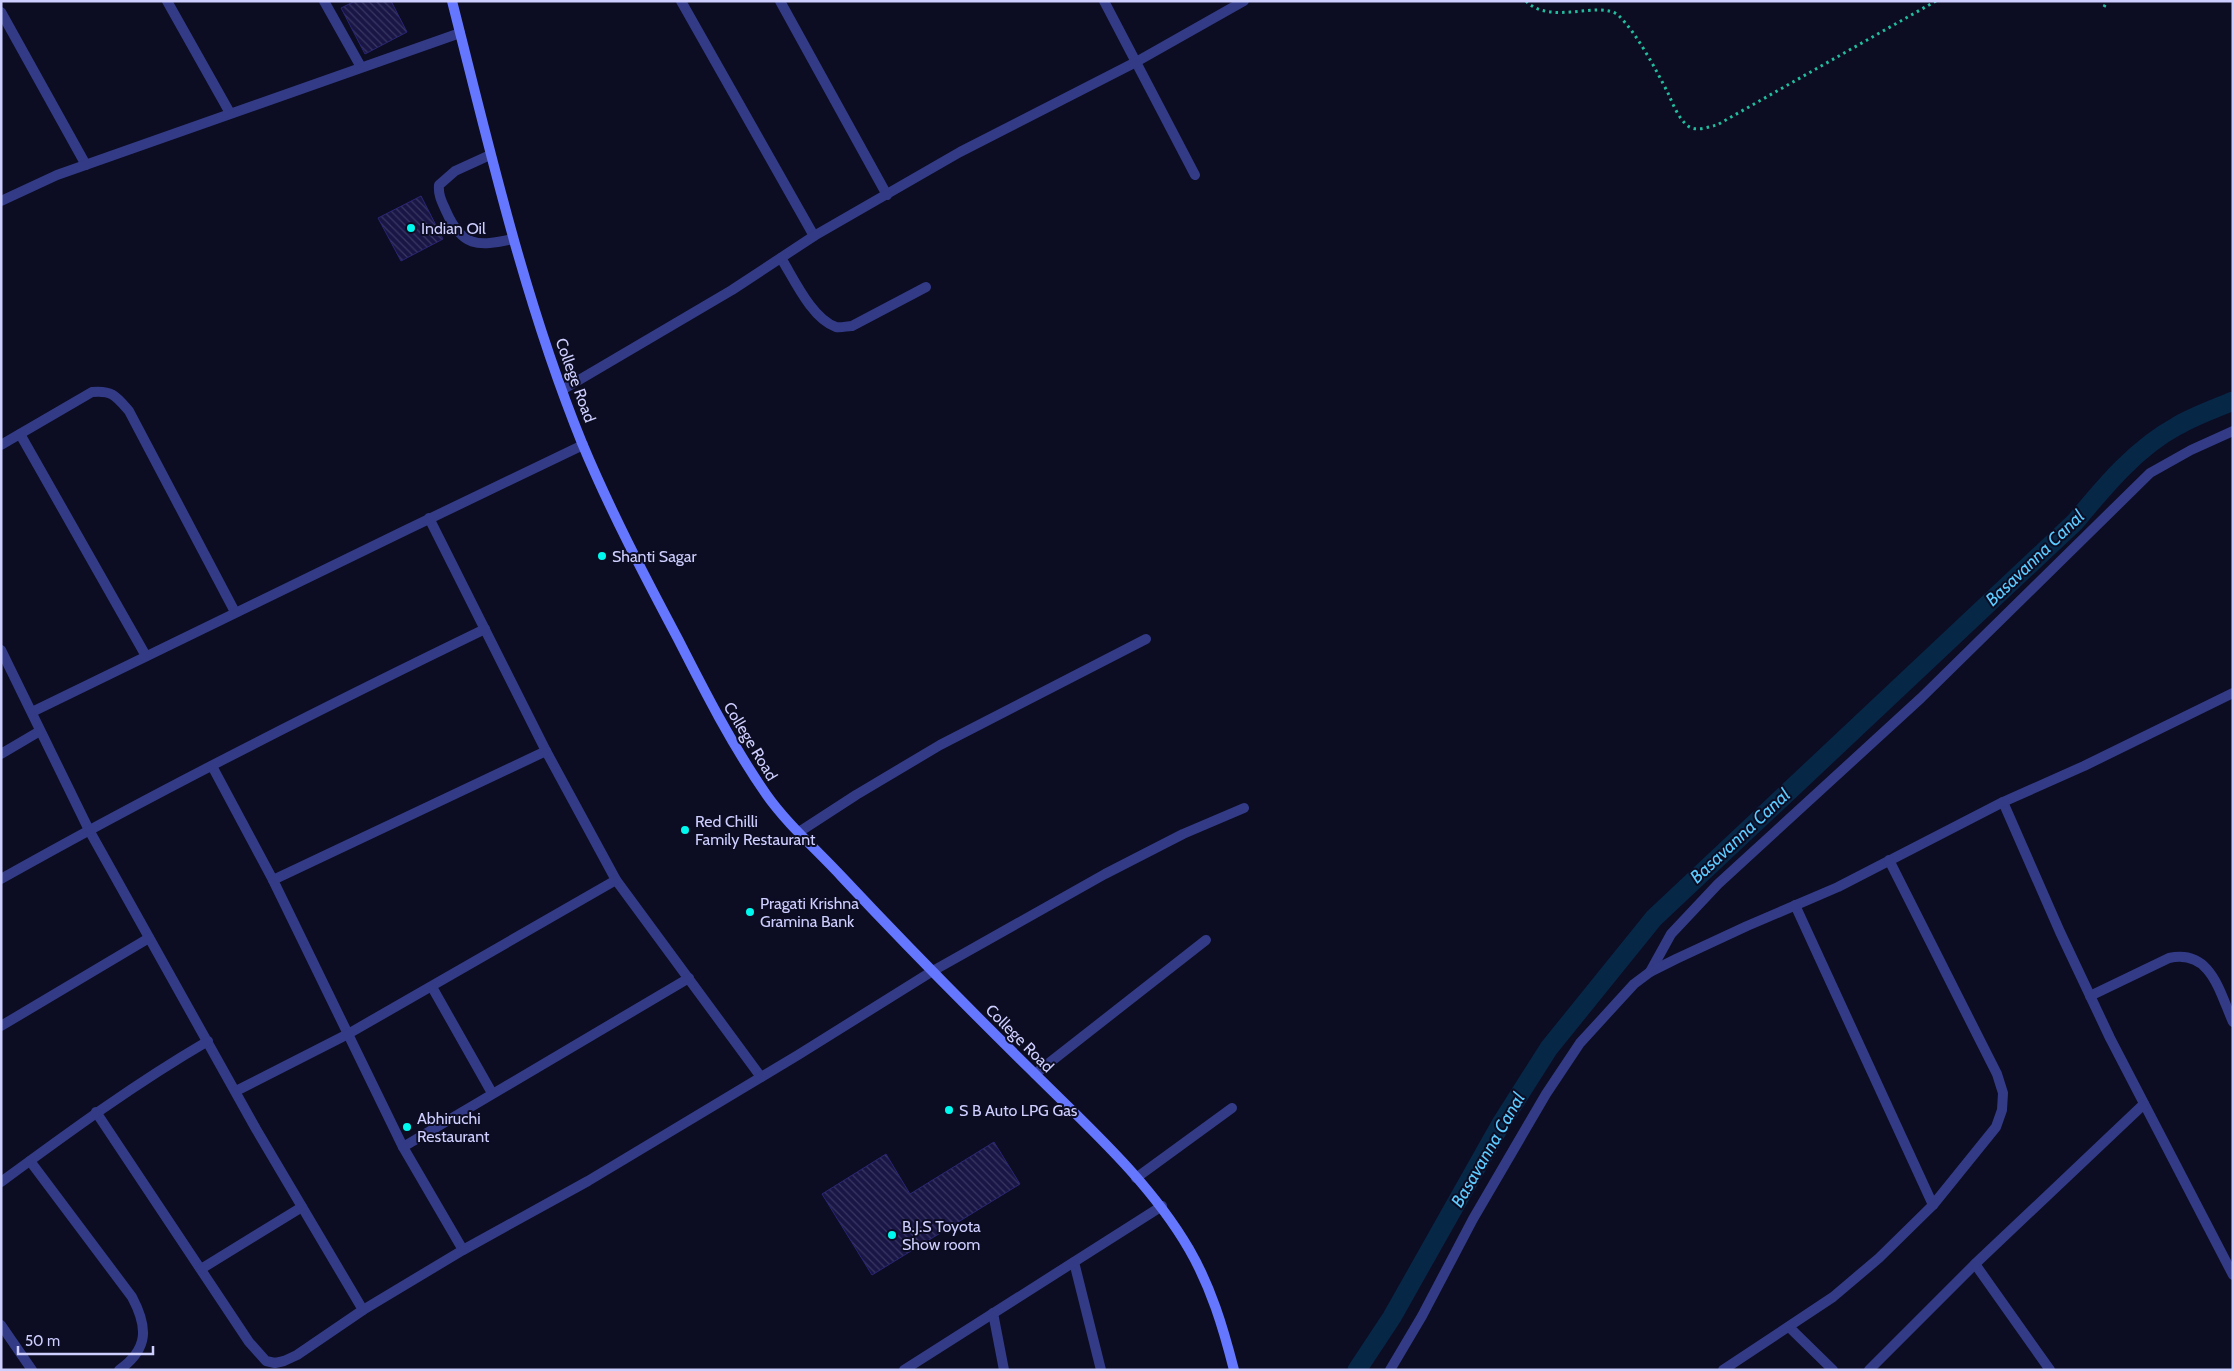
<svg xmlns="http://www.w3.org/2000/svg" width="2234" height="1371" font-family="Cabin,sans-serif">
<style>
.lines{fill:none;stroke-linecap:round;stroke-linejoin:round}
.canal{stroke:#072747;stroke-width:19}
.building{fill:url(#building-back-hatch);stroke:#2a2674}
.path{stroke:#23bd9e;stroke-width:3;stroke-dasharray:2.5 4;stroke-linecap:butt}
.service{stroke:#333b86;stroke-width:10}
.minor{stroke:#333b86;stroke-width:10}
.tertiary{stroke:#333b86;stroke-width:10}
.secondary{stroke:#6577ff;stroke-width:10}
.poi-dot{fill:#00f9ee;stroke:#0c0c23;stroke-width:2}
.labels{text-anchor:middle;stroke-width:4;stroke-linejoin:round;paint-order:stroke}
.poi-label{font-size:16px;fill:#cecfff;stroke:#0c0c23;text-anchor:start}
.street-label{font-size:16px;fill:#cecfff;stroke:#0c0c23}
.water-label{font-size:18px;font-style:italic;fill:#5ccbff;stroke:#0c0c23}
</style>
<defs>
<pattern id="building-back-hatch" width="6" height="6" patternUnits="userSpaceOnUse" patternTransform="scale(1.25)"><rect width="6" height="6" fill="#191646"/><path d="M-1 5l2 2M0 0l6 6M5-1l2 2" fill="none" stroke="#393762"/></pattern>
</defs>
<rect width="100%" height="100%" fill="#0c0c23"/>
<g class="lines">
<path class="canal" d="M1357 1370 1392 1317 1502 1122 1549 1048 1654 918 2075 522C2104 487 2136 448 2177 426 2194 416 2214 409 2233 401"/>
</g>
<g class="building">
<path d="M355 1H391L407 32 365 54 341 8Z"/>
<path d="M421 196 443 239 401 261 378 218Z"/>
<path d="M994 1142 1020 1184 872 1275 822 1194 886 1154 910 1194Z"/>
</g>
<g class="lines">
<g class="path">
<path d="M1526 1C1550 26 1599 0 1618 15 1637 33 1656 70 1668 93 1673 104 1678 118 1688 126 1696 132 1708 127 1717 125L1936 1"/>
<path d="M2104 7 2107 1"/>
</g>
<g class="service">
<path d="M490 155 455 171 439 185C438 195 442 202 446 211 462 247 477 247 513 239"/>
<path d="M1035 1074 1206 940"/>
<path d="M1136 1178 1232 1108"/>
</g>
<g class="minor">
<path d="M167 1 230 113"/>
<path d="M324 1 361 67"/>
<path d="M681 1 814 236"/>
<path d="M780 1 887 195"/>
<path d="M1104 1 1195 175"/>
<path d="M1 12 86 165"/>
<path d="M1 201 57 175 460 33"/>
<path d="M781 258C794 279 812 319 836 327 841 328 847 326 852 326L926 287"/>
<path d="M562 390 732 290 814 236 960 152 1136 62 1244 1"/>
<path d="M20 434 146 656"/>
<path d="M1 445 92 392C112 390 116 396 129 411L235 612"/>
<path d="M429 518 546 751 616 880 761 1077"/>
<path d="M1 650 89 830 256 1129 363 1310"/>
<path d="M32 712 404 531 583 445"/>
<path d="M1 754 40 731"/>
<path d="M212 766 273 880 403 1147 463 1250"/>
<path d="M2003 802 2060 932 2110 1038 2233 1275"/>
<path d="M799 832 856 795 940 745 1146 639"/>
<path d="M1 879C159 790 322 708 485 629"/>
<path d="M273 880 546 751"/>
<path d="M1795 905 1933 1205"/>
<path d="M1650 972 1671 934 1718 884 1921 698 2150 473 2191 450 2233 431"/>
<path d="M432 987 492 1093"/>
<path d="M2090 996 2169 958C2211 949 2219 991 2233 1022"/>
<path d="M1 1026 149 938"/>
<path d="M236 1091 348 1034 616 880"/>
<path d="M96 1112 249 1342 266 1361 275 1363 284 1361 297 1355 363 1310 463 1250 588 1181 798 1055 931 972 1105 874 1183 834 1244 808"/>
<path d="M403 1147 689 978"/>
<path d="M30 1161 132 1297C148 1327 149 1349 119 1370"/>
<path d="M1 1182C69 1132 136 1083 208 1041"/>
<path d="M1074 1262 1101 1370"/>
<path d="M1975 1264 2050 1370"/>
<path d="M201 1269 302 1207"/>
<path d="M993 1313 1004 1370"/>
<path d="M1 1325 32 1370"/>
<path d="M1789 1327 1833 1370"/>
<path d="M1390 1370 1422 1316 1473 1219 1546 1094 1580 1043 1634 984 1650 972 1676 959 1747 926 1838 887 2003 802 2084 766 2233 693"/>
<path d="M1723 1370 1833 1297 1879 1258 1933 1205 1996 1127 2002 1110 2003 1093 1997 1074 1889 860"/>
<path d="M1869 1370 1975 1264 2144 1104"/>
</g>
<path class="tertiary" d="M904 1370 1162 1206"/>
<path class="secondary" d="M452 1C490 150 524 300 582 443 610 510 644 575 678 639 705 692 732 745 766 794 787 824 817 850 842 877 903 942 965 1005 1029 1068 1085 1124 1149 1180 1189 1249 1211 1287 1223 1327 1234 1370"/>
</g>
<g class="poi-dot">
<circle cx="411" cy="228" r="5"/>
<circle cx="602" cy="556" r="5"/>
<circle cx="685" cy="830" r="5"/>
<circle cx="750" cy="912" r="5"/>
<circle cx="949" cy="1110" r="5"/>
<circle cx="407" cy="1127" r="5"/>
<circle cx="892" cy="1235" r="5"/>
</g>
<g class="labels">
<g class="poi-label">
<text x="421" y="234">Indian Oil</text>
<text x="612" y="562">Shanti Sagar</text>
<text x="695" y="827">Red Chilli<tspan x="695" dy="18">Family Restaurant</tspan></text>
<text x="760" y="909">Pragati Krishna<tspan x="760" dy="18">Gramina Bank</tspan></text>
<text x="959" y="1116">S B Auto LPG Gas</text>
<text x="417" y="1124">Abhiruchi<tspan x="417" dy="18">Restaurant</tspan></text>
<text x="902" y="1232">B.J.S Toyota<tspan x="902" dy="18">Show room</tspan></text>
</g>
<g class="street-label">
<text transform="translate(576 380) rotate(70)" y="6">College Road</text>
<text transform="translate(751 741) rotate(59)" y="6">College Road</text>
<text transform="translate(1020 1038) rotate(45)" y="6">College Road</text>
</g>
<g class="water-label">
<text transform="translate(2035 558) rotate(-44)" y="6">Basavanna Canal</text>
<text transform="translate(1740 836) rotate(-43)" y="6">Basavanna Canal</text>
<text transform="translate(1488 1150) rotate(-60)" y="6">Basavanna Canal</text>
</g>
</g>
<rect width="2234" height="1371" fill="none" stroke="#cecfff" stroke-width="5"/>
<path d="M18 1346v8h135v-8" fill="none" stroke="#cecfff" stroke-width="2.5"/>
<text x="25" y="1346" font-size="15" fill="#cecfff" stroke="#0c0c23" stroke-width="4" paint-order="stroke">50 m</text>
</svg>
